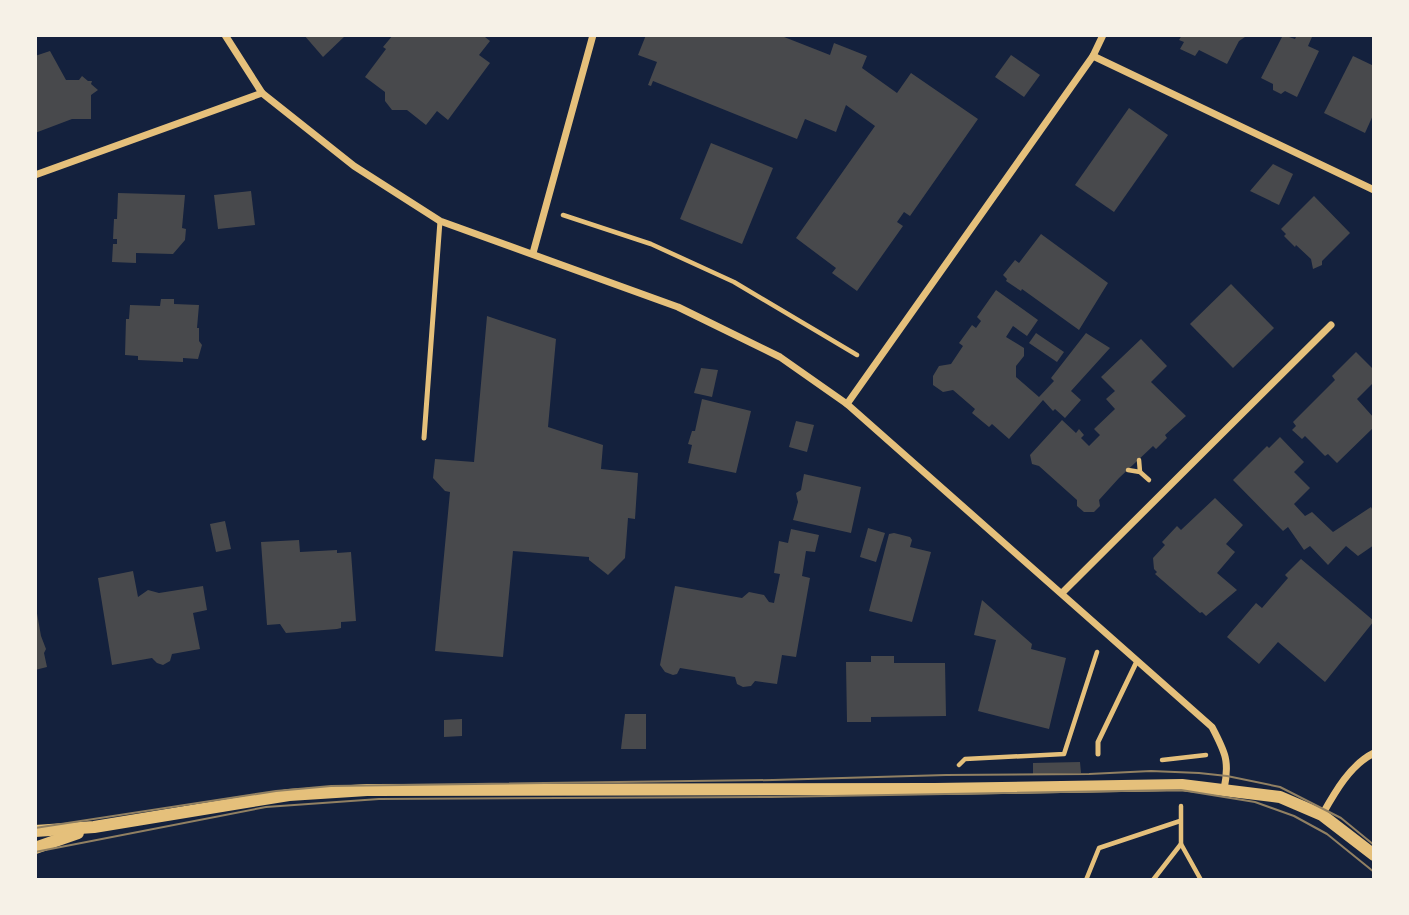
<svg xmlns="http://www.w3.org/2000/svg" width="1409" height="915" font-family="Roboto,sans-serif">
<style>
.building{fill:#48494c}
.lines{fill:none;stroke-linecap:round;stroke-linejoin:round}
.path{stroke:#e5c07b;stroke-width:4.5}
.service{stroke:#e5c07b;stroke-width:5}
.minor{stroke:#e5c07b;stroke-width:7}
.tertiary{stroke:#e5c07b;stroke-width:12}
.tram{stroke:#918062;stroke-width:2}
</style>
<rect width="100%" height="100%" fill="#14213d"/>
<g class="building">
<path d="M304 35H346L323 57Z"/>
<path d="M393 35H487L485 37 490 41 479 55 490 63 448 120 437 111 426 125 407 110H392L385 101V92L365 77 386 49 383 47Z"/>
<path d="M646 35H779L830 55 834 43 867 56 862 68 897 93 911 73 978 119 910 216 904 212 897 222 903 226 857 291 832 273 836 268 796 238 875 126 846 105 836 132 805 119 797 139 653 81 651 86 648 85 657 62 638 55Z"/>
<path d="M1182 35H1248L1239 41 1227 64 1199 50 1195 56 1180 49 1184 42 1179 40Z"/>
<path d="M1283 35 1295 39 1297 35H1307L1312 37 1308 46 1319 51 1297 97 1285 91 1281 94 1273 90V84L1261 78Z"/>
<path d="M50 51 66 80H79L82 76 88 81H92L91 84 98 90 91 95V119H72L35 133V56Z"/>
<path d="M1011 55 1040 75 1024 97 995 77Z"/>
<path d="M1353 56 1374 66V113L1365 133 1324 113Z"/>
<path d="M1129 108 1168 135 1114 212 1075 185Z"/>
<path d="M711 143 773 168 742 244 680 219Z"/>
<path d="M1273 164 1293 174 1279 205 1250 191Z"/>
<path d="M251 191 255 225 218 229 214 195Z"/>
<path d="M118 193 185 195 182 228 186 229 185 240 173 254 136 253V263L112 262 113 244H117V239H113L114 219H117Z"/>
<path d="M1314 196 1350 233 1322 261V265L1313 269 1311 259 1296 245 1295 247 1284 236 1286 234 1281 229Z"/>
<path d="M1041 234 1108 283 1079 330 1022 289 1021 291 1006 281 1007 279 1003 275 1015 260 1019 263Z"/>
<path d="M1231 284 1274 328 1233 368 1190 324Z"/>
<path d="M996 290 1038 320 1027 336 1013 326 1006 337 1024 348V356L1016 366V377L1039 397 1054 381 1051 378 1086 333 1110 348 1071 391 1081 400 1065 418 1055 409 1053 411 1043 400 1009 439 992 424 989 427 972 413 975 409 953 390 943 392 933 385V376L939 366 951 364 963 346 959 343 972 325 976 328 981 321 977 317Z"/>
<path d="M161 299H174V304L199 305 197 328H199V341L202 345 198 359 183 358V362L138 360V356L125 355 126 319H129L130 305 160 306Z"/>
<path d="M487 316 556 339 548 427 603 445 601 469 638 473 635 519 628 518 625 558 608 575 589 560V557L513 551 503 657 435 651 450 492 445 491 433 478 435 459 474 462Z"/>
<path d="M1036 333 1064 352 1057 362 1029 343Z"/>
<path d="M1141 339 1167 366 1151 382 1186 416 1165 435 1167 438 1156 449 1153 446 1119 478 1099 500 1100 506 1094 512H1084L1077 506V500L1039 466 1032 464 1030 455 1062 420 1076 433 1079 429 1084 435 1081 438 1089 446 1100 435 1094 429 1115 409 1106 399 1115 391 1101 377Z"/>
<path d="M1356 352 1374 370V382L1357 399 1374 418V427L1337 463 1328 454 1325 456 1305 436 1302 439 1292 430 1296 426 1293 422 1335 380 1332 376Z"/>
<path d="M701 368 718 370 712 397 694 393Z"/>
<path d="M702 399 751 411 736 473 688 463 692 445 688 444 692 431H695Z"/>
<path d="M796 421 814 425 807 452 789 447Z"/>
<path d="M1280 437 1304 462 1294 472 1310 488 1294 504 1305 516 1312 512 1333 532 1371 507 1374 513V545L1358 556 1346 546 1328 565 1310 546 1304 550 1288 527 1283 531 1233 480 1267 446 1269 448Z"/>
<path d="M804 474 861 487 851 533 793 520 798 502 796 493 801 490Z"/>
<path d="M1215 498 1243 525 1226 544 1235 552 1217 573 1237 590 1206 616 1202 612 1200 613 1155 574 1157 572 1154 569 1153 558 1165 545 1162 542 1177 526 1181 530Z"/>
<path d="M225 521 231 549 216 552 210 524Z"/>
<path d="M868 528 885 533 876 562 860 557Z"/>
<path d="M791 529 819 535 815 552 806 551 802 576 810 578 796 657 782 655 777 684 755 681 751 686 743 687 737 684 735 677 680 668 677 674 673 675 665 672 660 665 675 586 742 598 749 592 764 595 769 602 774 603 780 574 774 573 779 541 788 543Z"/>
<path d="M894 533 910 537 912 540 910 547 931 552 912 622 869 611 889 534Z"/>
<path d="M299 540 300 552 337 550V553L351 552 356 621 341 622V628L337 629 286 633 280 624 267 625 261 542Z"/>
<path d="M1301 559 1374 621 1325 682 1278 642 1259 664 1227 637 1256 603 1262 608 1288 578 1285 575Z"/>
<path d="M133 571 138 597 148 590 159 593 203 586 207 610 193 613 200 649 172 654 170 661 163 665 157 663 152 658 112 665 98 578Z"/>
<path d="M982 600 1032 644 1031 649 1066 658 1049 729 978 711 996 640 974 635Z"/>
<path d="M35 602 41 636 46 649 44 653 47 667 35 670Z"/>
<path d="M871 656H894V663H945L946 716 871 717V722H847L846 662H871Z"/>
<path d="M625 714H646V749H621Z"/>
<path d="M462 719V736L444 737V720Z"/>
<path d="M1080 762 1081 773 1033 774V763Z"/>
</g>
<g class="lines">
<g class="path">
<path d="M563 215 651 244 734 282 857 355"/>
<path d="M1139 460 1140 472"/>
<path d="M1128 470 1140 472 1149 480"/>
<path d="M1162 760 1206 755"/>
<path d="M959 765 965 759 1064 754 1097 652"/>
<path d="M1181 806V844L1201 880"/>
<path d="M1086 880 1099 848 1180 821"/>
<path d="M1153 880 1181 844"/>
</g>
<g class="service">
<path d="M424 438 440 221"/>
<path d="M1098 754V742L1137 661"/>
</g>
<g class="minor">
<path d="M225 35 262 93 354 166 440 221 678 307 780 357 847 404 1212 727C1225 752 1230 761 1224 789"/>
<path d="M1093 56 1374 190"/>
<path d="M35 175 262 93"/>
<path d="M533 253 593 35"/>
<path d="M847 404 1093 56 1103 35"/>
<path d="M1062 593 1331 325"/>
<path d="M1322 815C1335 792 1350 765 1374 753"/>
</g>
<g class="tertiary">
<path d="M35 831 94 827 289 795 367 790 935 789 1182 785 1280 797 1322 815 1374 855"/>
<path d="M35 848 78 833"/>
</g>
<g class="tram">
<path d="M35 828 276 791 331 786 773 780 946 775 1089 774 1151 771 1199 773 1227 776 1280 787 1341 818 1374 845"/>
<path d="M35 852 266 807 379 799 772 797 1181 790 1255 802 1294 816 1327 834 1374 872"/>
</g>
</g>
<rect width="1409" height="915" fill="none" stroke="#f6f1e7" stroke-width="74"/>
</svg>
